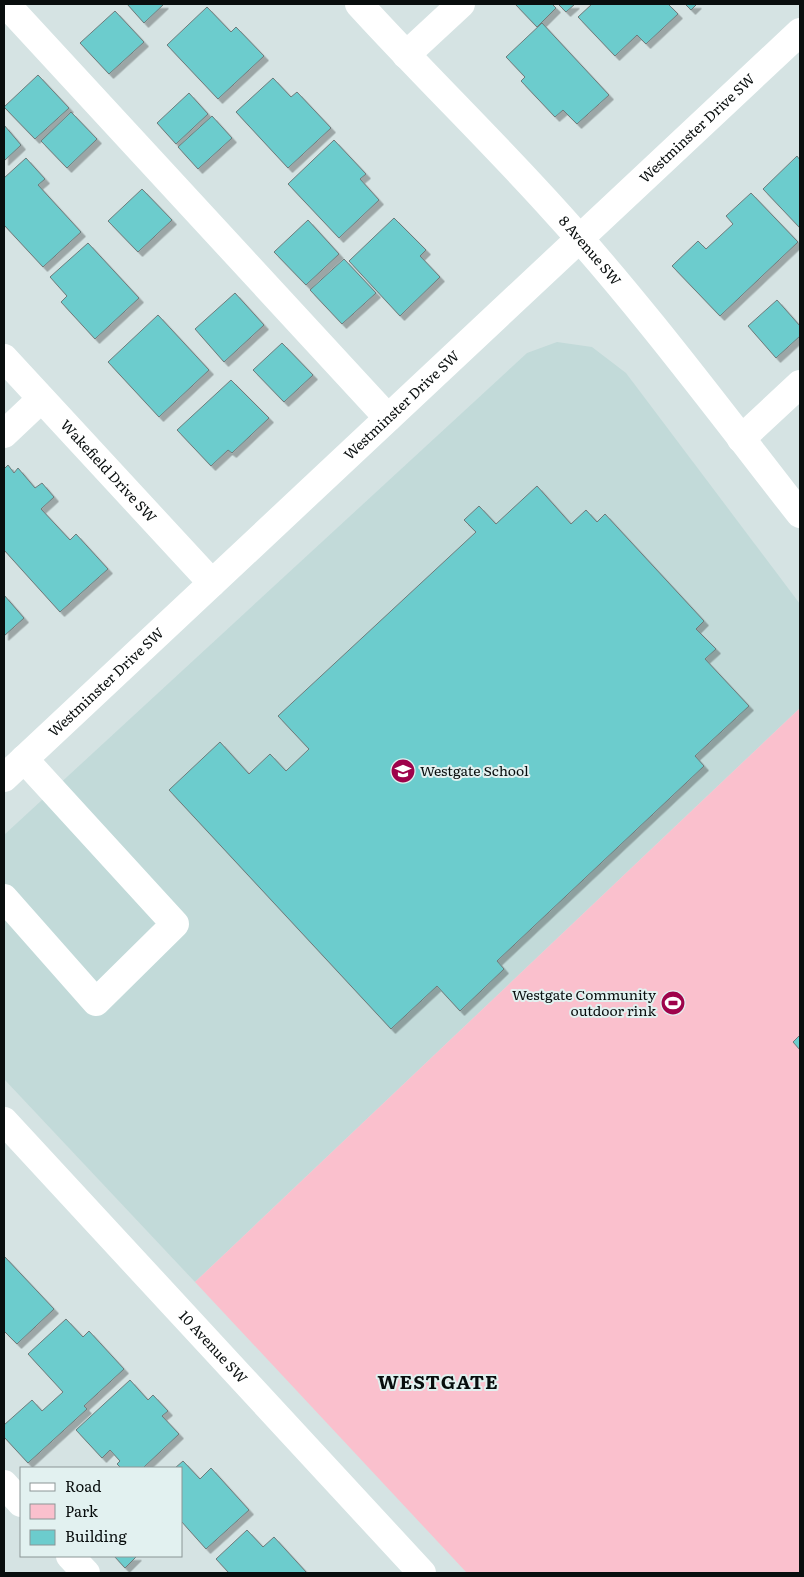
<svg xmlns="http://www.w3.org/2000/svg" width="804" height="1577" font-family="Literata,serif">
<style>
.built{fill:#c2dad9}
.green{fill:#fac0cd}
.building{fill:#6ccccd;stroke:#6e7b7b;filter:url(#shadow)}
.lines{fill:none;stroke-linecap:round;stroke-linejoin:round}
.minor{stroke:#fff;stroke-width:28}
.labels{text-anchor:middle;stroke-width:4;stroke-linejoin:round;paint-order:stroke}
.street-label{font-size:14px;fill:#090e0e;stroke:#e2f1f0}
.poi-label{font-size:14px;fill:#090e0e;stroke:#e2f1f0;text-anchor:start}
.district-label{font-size:19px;font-weight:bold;letter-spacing:1px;fill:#090e0e;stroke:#e2f1f0}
</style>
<defs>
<filter id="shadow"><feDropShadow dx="4.5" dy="4.5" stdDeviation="0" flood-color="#0004"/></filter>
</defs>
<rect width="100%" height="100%" fill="#d5e3e3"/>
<path class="built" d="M557 342 592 347 626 373 800 604V708L195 1282 4 1079V835L527 353Z"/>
<path class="green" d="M800 708V1573H467L195 1282Z"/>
<g class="building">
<path d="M127 4H164L144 23Z"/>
<path d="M515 4H552L556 8 537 27Z"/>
<path d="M558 4H575L566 12Z"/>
<path d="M592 4H668L678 14 646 44 637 35 615 56 578 17Z"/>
<path d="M685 4H697L691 10Z"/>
<path d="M207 7 231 32 236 27 264 56 218 99 167 45Z"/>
<path d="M115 11 144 42 109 74 80 43Z"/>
<path d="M542 23 609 95 577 124 563 110 555 117 521 81 525 77 506 57Z"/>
<path d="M38 75 69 108 35 139 4 107Z"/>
<path d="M273 78 291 97 297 92 331 128 288 168 236 112Z"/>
<path d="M189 93 208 114 176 144 157 123Z"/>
<path d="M71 112 97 139 67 168 41 141Z"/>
<path d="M212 116 232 138 198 169 178 147Z"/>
<path d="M4 125 21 145 4 161Z"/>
<path d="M334 140 366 174 360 179 379 200 339 238 288 184Z"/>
<path d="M797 156 800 160V228L763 189Z"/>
<path d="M26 158 45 179 38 185 81 232 43 267 4 225V178Z"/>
<path d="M142 189 172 220 138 252 108 221Z"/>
<path d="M751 193 798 242 720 316 672 266 698 241 706 249 733 224 726 216Z"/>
<path d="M394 218 426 250 420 256 440 277 400 316 349 261Z"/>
<path d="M308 220 339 254 306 285 274 252Z"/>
<path d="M88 243 139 298 95 339 61 302 67 296 50 277Z"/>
<path d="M344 259 376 293 342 324 310 290Z"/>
<path d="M235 293 264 325 224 362 195 329Z"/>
<path d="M777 300 800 326V336L776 358 748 326Z"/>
<path d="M158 315 209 370 159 417 108 362Z"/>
<path d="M282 343 313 375 284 402 253 370Z"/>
<path d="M231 380 269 418 232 453 228 450 211 466 177 430Z"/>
<path d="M8 465 14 473 18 468 35 488 42 483 54 497 41 509 70 540 76 534 108 569 60 612 4 550V469Z"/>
<path d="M537 486 571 524 586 510 597 522 605 514 704 621 696 629 716 649 705 659 749 706 695 756 704 766 497 961 504 969 460 1011 437 986 391 1029 169 790 220 742 249 774 270 754 286 771 309 749 278 716 476 532 464 520 479 506 496 524Z"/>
<path d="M4 595 24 618 4 636Z"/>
<path d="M800 1035V1050L793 1042Z"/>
<path d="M4 1256 54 1309 17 1344 4 1331Z"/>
<path d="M66 1319 83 1337 89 1331 124 1369 84 1406 87 1409 28 1463 4 1437V1425L32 1400 42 1411 63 1392 28 1354Z"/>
<path d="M130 1380 148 1400 153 1395 168 1411 162 1416 179 1434 143 1468H121L117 1464 120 1461 110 1450 102 1458 76 1430Z"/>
<path d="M183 1461 200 1479 211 1468 249 1510 206 1549 181 1521V1468H175Z"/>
<path d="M247 1530 263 1547 274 1537 307 1573H229L216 1559Z"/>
<path d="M114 1556H137L125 1568Z"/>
</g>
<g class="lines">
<g class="minor">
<path d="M6 4 388 418"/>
<path id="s1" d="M359 4C420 71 485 134 546 201 637 300 718 409 800 514"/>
<path d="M406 55 461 4"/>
<path id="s2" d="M4 358 212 583"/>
<path d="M4 434 41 399"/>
<path d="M741 439 800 384"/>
<path id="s3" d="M4 778 800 32"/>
<path d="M4 898 96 1002 175 924 24 759"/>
<path id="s4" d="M4 1121 422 1573"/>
<path d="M4 1484 21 1503"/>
<path d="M70 1556 86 1573"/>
</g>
</g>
<defs>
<symbol id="school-disc" viewBox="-11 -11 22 22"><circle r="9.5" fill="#9e034b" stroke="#e2f1f0"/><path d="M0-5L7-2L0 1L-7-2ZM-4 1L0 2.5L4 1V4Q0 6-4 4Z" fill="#fff"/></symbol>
<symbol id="stadium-disc" viewBox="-11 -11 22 22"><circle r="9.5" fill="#9e034b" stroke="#e2f1f0"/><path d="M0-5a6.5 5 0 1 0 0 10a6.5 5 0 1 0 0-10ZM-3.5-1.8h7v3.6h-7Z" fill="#fff"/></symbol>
</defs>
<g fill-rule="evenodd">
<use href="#school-disc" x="389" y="757" width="28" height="28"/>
<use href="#stadium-disc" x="659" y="989" width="28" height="28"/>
</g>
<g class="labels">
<g class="street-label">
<text dy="5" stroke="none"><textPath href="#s3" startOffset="950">Westminster Drive SW</textPath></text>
<text dy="5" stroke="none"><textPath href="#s1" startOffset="338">8 Avenue SW</textPath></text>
<text dy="5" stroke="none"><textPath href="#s3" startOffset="545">Westminster Drive SW</textPath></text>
<text dy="5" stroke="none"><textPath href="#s2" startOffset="154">Wakefield Drive SW</textPath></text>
<text dy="5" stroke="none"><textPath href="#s3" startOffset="140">Westminster Drive SW</textPath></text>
<text dy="5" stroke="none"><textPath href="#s4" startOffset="308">10 Avenue SW</textPath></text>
</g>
<g class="poi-label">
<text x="420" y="776">Westgate School</text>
<text x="656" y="1000" text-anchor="end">Westgate Community<tspan x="656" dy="16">outdoor rink</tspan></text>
</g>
<g class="district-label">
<text x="438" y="1389">WESTGATE</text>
</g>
</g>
<rect width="804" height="1577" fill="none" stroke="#090e0e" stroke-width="10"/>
<rect x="20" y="1467" width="162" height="90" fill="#e2f1f0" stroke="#8b9696"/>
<rect x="30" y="1483" width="25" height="8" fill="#ffffff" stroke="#8b9696"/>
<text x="65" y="1492" font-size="15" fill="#090e0e">Road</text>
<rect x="30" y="1504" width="25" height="15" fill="#fac0cd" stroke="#8b9696"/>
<text x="65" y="1517" font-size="15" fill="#090e0e">Park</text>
<rect x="30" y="1530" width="25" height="15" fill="#6ccccd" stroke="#8b9696"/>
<text x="65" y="1542" font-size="15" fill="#090e0e">Building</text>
</svg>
